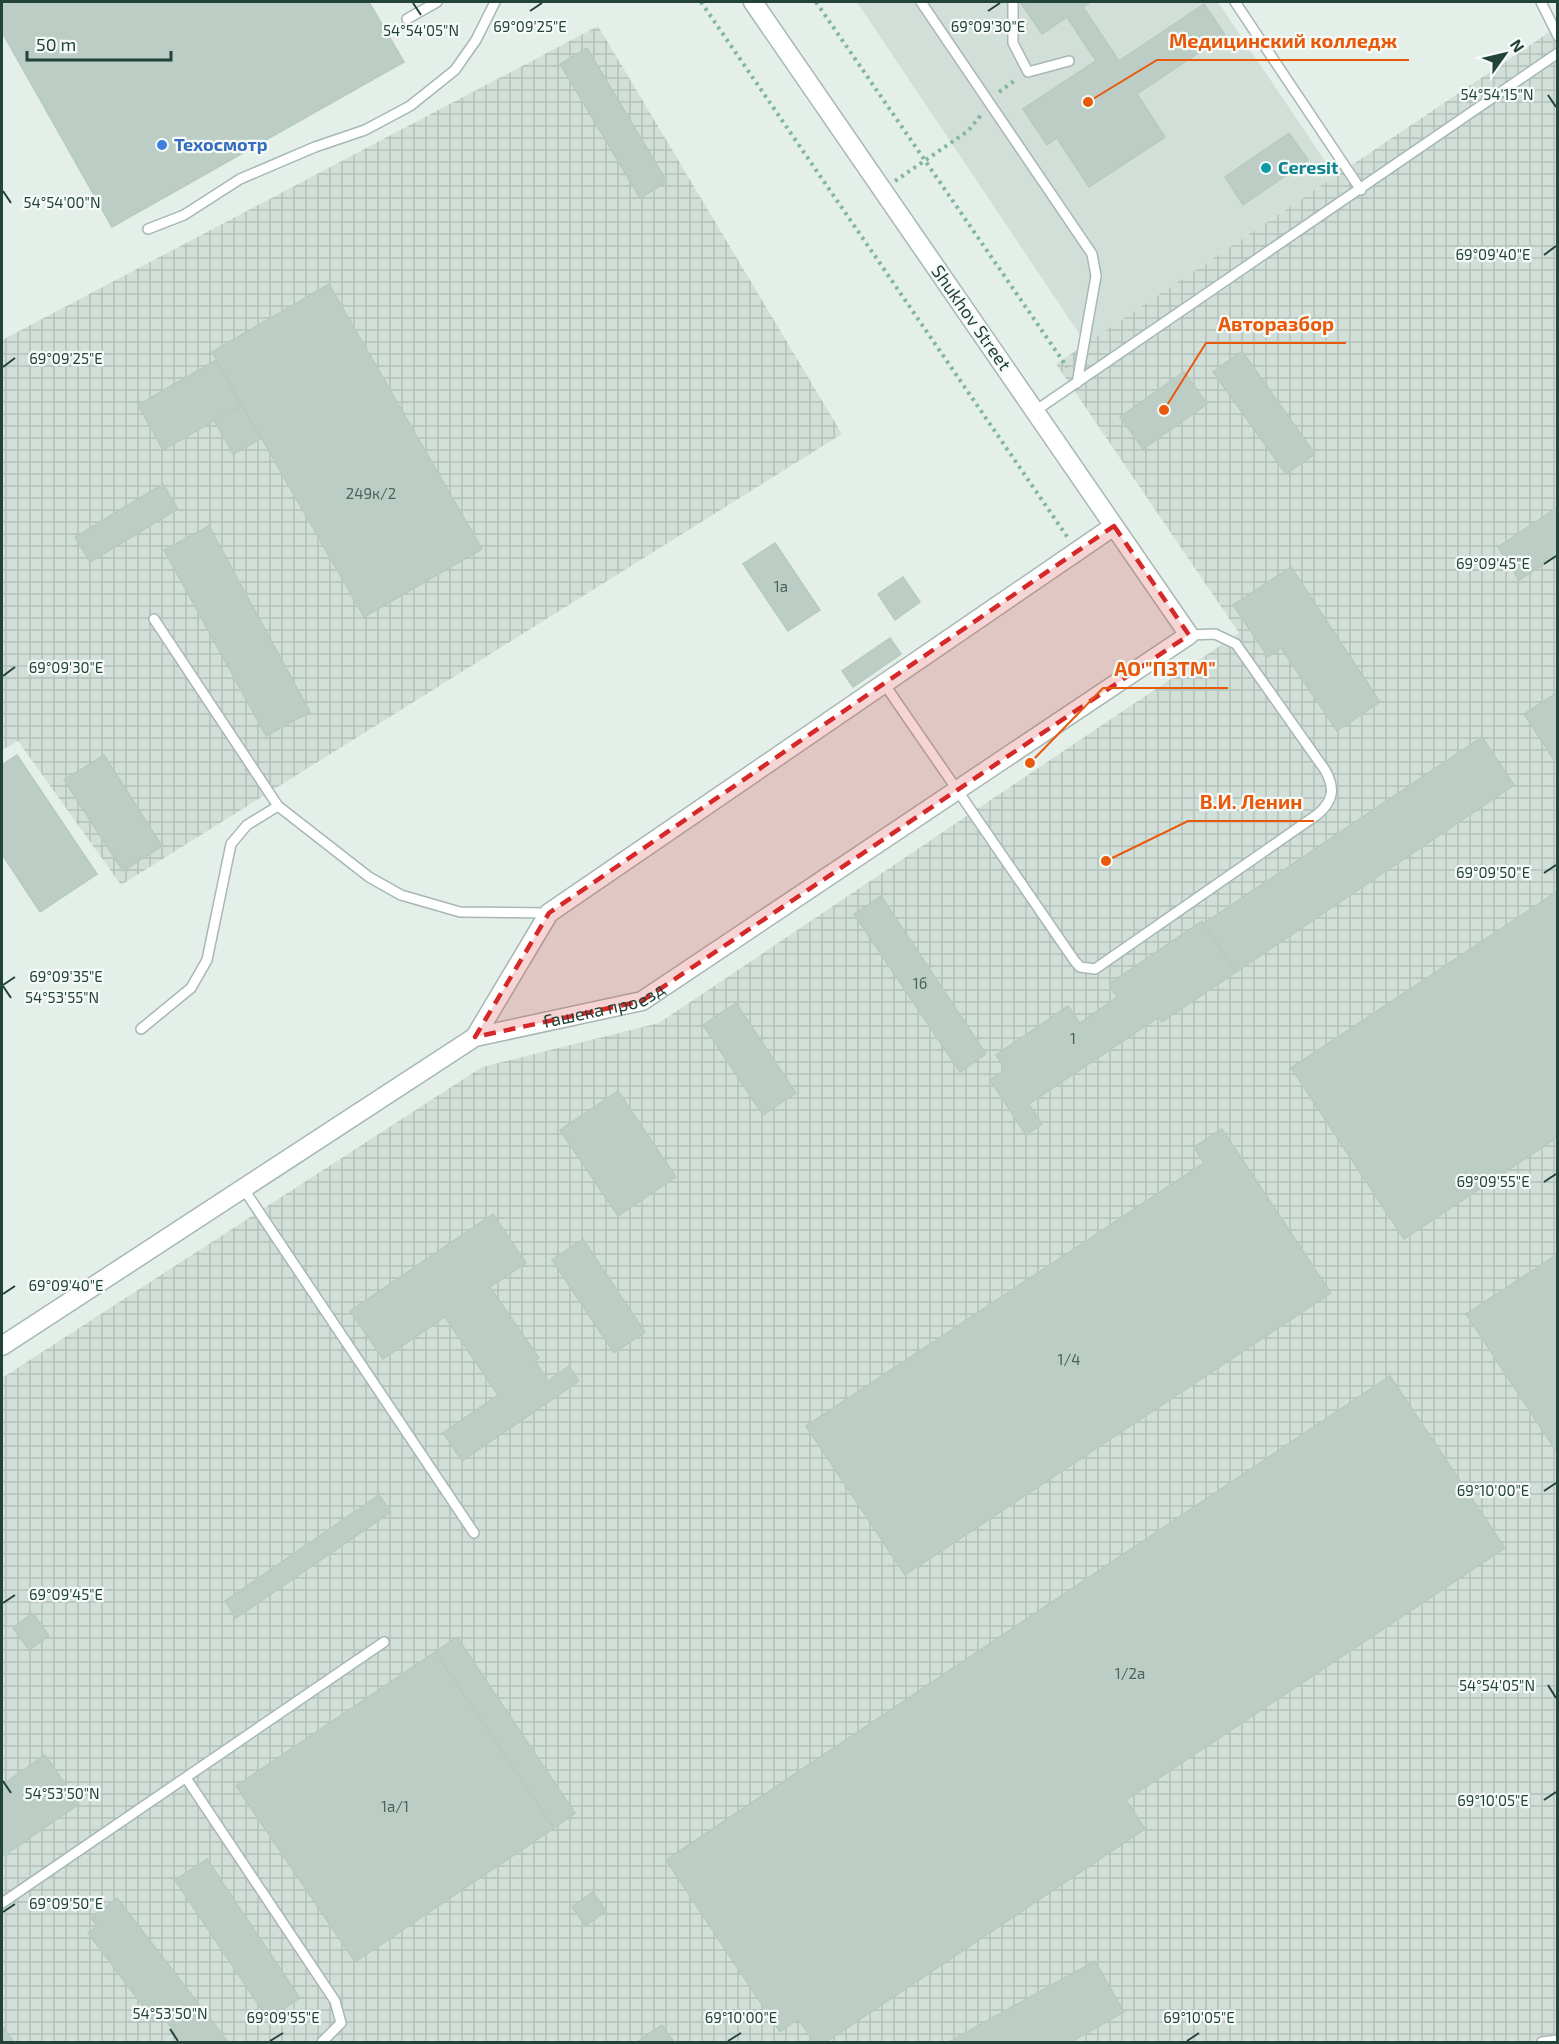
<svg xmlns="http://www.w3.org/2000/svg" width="1559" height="2044" font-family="'Exo 2',sans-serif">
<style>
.built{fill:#d2dfd9}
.industrial{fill:url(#industrial-grid)}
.building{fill:#bccdc5;stroke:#b6cac0;stroke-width:1.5}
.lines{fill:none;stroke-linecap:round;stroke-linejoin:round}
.service-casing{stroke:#a6b8b1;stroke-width:12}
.tertiary-casing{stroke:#a6b8b1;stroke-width:21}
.path{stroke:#82b6a2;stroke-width:4;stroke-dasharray:3 4.5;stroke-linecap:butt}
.service{stroke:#fff;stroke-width:9}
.tertiary{stroke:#fff;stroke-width:18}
.marked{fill:#d62828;fill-opacity:0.2;stroke:#d62828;stroke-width:4.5;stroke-dasharray:12 8;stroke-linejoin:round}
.ticks{fill:none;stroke:#214338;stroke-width:2}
.shop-dot{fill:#3f7fe0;stroke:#f6fbf8;stroke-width:2}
.culture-dot{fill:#0f9aa8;stroke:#f6fbf8;stroke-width:2}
.labels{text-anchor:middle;stroke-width:4.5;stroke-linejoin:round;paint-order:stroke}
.number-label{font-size:15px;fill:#48665b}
.shop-label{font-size:18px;font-weight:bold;fill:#366cbe;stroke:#f6fbf8;text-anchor:start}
.culture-label{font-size:18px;font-weight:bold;fill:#0d838f;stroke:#f6fbf8;text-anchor:start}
.street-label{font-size:18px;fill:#214338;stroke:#f6fbf8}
.ticks-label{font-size:15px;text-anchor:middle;fill:#214338;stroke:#f6fbf8;stroke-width:4.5;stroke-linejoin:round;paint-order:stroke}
.leader{fill:none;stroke:#e8590c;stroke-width:2}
.callout-dot{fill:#e8590c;stroke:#f6fbf8;stroke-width:2}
.callout-label{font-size:20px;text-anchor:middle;font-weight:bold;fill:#e8590c;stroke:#f6fbf8;stroke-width:4.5;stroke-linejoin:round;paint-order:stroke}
</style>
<defs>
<pattern id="industrial-grid" width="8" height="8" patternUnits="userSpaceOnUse" patternTransform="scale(1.5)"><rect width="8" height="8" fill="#d2dfd9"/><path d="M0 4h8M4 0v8" fill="none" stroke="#b4c1bb"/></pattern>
</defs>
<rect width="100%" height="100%" fill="#e4efea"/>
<path class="built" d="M857 2H1218L1335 176 1086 344Z"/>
<g class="industrial">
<path d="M598 26 842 434 121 885 18 741 2 750V340Z"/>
<path d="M1557 27V2042H2V1378L482 1067 659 1023 1239 633 1056 364Z"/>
</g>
<g class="building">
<path d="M2 2H369L404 62 112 227 2 32Z"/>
<path d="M1020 2H1091L1083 7 1119 61 1204 4 1225 35 1137 94 1165 137 1089 187 1057 138 1047 145 1023 109 1096 61 1067 17 1042 34Z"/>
<path d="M587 48 667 182 640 198 560 64Z"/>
<path d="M1289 133 1308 160 1243 205 1225 177Z"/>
<path d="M329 284 482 549 364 617 212 352Z"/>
<path d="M1242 351 1315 454 1286 474 1213 372Z"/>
<path d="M216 360 242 405 163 450 138 405Z"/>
<path d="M1184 372 1207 404 1143 449 1120 417Z"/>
<path d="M242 405 261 439 233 454 214 420Z"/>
<path d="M163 484 178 509 90 562 75 537Z"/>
<path d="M1558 507V555L1519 580 1498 547Z"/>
<path d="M209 526 310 712 266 736 164 550Z"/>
<path d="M775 543 820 610 788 631 743 564Z"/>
<path d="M1291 567 1380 702 1337 731 1281 648 1268 657 1233 605Z"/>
<path d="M903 577 920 602 895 620 878 594Z"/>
<path d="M890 638 901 654 853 687 842 671Z"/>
<path d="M1558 692V758L1554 760 1524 714Z"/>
<path d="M1482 737 1514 785 1236 972 1203 924Z"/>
<path d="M17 755 97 874 40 912 2 854V765Z"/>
<path d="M104 755 162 846 123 871 64 780Z"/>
<path d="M1558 891V1137L1404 1239 1291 1068Z"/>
<path d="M881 896 986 1054 960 1072 854 914Z"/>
<path d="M1202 921 1236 972 1162 1022 1159 1017 1029 1104 1042 1124 1026 1135 990 1080 1005 1069 996 1055 1068 1006 1080 1023 1117 997 1109 984Z"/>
<path d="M736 1003 796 1093 763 1115 703 1025Z"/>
<path d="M618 1091 676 1177 618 1216 560 1130Z"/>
<path d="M1222 1129 1331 1293 905 1575 806 1426 1204 1163 1194 1147Z"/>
<path d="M493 1214 526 1263 490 1287 539 1358 535 1361 548 1381 569 1366 579 1381 462 1461 443 1433 498 1395 445 1317 383 1359 350 1311Z"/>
<path d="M583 1239 645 1332 614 1353 552 1260Z"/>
<path d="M1558 1254V1454L1466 1314Z"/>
<path d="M1390 1376 1505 1548 1126 1800 1145 1829 826 2042H814L798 2019 780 2032 666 1860Z"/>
<path d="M379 1495 391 1512 236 1618 225 1601Z"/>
<path d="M33 1613 49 1636 29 1650 13 1628Z"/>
<path d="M457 1637 575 1813 554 1828 435 1652Z"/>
<path d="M435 1652 554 1828 355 1962 236 1786Z"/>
<path d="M45 1755 79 1804 2 1857V1785Z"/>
<path d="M207 1859 300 1998 268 2019 175 1880Z"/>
<path d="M593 1892 606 1911 585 1926 572 1907Z"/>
<path d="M117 1898 228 2042H182L162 2015 154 2021 88 1933 97 1926 91 1918Z"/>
<path d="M1095 1961 1124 2012 1071 2042H949Z"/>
<path d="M662 2025 674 2042H637Z"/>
<path d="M2 2026 14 2042H2Z"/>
</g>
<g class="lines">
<defs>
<g id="service">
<path d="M921 2 1092 254 1096 276 1077 383"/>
<path d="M1013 2V43L1028 72 1069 61"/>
<path d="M1235 2 1361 190"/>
<path d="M1541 2 1558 36"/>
<path d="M407 19 437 2"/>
<path d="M148 229 184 215 240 179 315 147 365 130 410 106 455 70 476 40 495 2"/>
<path d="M1035 411 1558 53"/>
<path d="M154 619 278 806 369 877 401 895 460 912 549 913"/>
<path d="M885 685 1074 960 1080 967 1095 969 1318 814C1334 800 1335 788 1325 770L1236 644 1215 634 1189 635"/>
<path d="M141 1029 191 988 207 960 231 844 247 825 278 806"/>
<path d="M243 1188 474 1533"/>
<path d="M186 1778 335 2001 341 2023 322 2042"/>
<path d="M2 1903 384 1642"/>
<path d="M1542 2042 1558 2040"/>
</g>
<g id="tertiary">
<path d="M475 1037 549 913 1114 526"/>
<path id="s1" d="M2 1346 475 1037 642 1001 1189 635 753 2"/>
</g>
</defs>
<use href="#service" class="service-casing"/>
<use href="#tertiary" class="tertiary-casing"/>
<g class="path">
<path d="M701 2 1068 538"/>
<path d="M816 2 1067 367"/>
<path d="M999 92 1017 79"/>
<path d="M895 181 968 131 981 115"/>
</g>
<use href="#service" class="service"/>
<use href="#tertiary" class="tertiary"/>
</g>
<path class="marked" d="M1114 526 1189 635 642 1001 475 1037 549 913Z"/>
<path class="ticks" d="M413 3 421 15M530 11 542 3M988 11 1000 3M1548 95 1556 107M3 191 11 203M1544 255 1556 246M3 367 15 358M1544 564 1556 556M3 676 15 667M1544 873 1556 865M3 985 15 977M3 986 11 998M1544 1182 1556 1174M3 1294 15 1286M1544 1491 1556 1483M3 1603 15 1595M1548 1685 1556 1698M3 1781 11 1793M1544 1800 1556 1792M3 1912 15 1904M170 2029 178 2041M270 2041 283 2033M728 2041 741 2033M1187 2041 1199 2033"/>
<circle class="shop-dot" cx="162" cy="145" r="6"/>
<circle class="culture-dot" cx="1266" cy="168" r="6"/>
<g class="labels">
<g class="number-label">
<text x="371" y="499">249к/2</text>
<text x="781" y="592">1а</text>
<text x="920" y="989">1б</text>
<text x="1073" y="1044">1</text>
<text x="1069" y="1365">1/4</text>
<text x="1130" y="1679">1/2а</text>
<text x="395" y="1812">1а/1</text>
</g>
<g class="shop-label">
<text x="174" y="151">Техосмотр</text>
</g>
<g class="culture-label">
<text x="1278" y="174">Ceresit</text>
</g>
<g class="street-label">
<text transform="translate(971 318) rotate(55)" y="6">Shukhov Street</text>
<text dy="6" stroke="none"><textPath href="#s1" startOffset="698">Гашека проезд</textPath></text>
</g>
</g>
<g class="ticks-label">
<text x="530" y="32">69°09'25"E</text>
<text x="988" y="32">69°09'30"E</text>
<text x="421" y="36">54°54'05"N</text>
<text x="1497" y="100">54°54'15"N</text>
<text x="62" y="208">54°54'00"N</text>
<text x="1493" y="260">69°09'40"E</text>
<text x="66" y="364">69°09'25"E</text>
<text x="1493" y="569">69°09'45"E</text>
<text x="66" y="673">69°09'30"E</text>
<text x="1493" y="878">69°09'50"E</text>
<text x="66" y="982">69°09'35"E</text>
<text x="62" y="1003">54°53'55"N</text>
<text x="1493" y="1187">69°09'55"E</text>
<text x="66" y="1291">69°09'40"E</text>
<text x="1493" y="1496">69°10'00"E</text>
<text x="66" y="1600">69°09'45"E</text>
<text x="1497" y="1691">54°54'05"N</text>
<text x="62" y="1799">54°53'50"N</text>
<text x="1493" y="1806">69°10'05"E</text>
<text x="66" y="1909">69°09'50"E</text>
<text x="170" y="2019">54°53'50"N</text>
<text x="283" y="2023">69°09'55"E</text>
<text x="741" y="2023">69°10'00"E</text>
<text x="1199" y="2023">69°10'05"E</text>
</g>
<path class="leader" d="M1088 102L1157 60H1409M1164 410L1206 343H1346M1030 763L1103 688H1228M1106 861L1188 821H1314"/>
<g class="callout-dot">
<circle cx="1088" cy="102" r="6"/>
<circle cx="1164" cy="410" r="6"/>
<circle cx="1030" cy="763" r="6"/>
<circle cx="1106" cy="861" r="6"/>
</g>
<g class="callout-label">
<text x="1283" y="48">Медицинский колледж</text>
<text x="1276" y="331">Авторазбор</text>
<text x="1165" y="676">АО "ПЗТМ"</text>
<text x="1251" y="809">В.И. Ленин</text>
</g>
<rect width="1559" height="2044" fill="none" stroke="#214338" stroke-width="6"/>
<g transform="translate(1505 54) rotate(56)" stroke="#f6fbf8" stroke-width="4.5" paint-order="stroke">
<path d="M0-4.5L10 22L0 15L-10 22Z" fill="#214338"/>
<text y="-9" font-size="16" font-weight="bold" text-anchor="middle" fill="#214338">N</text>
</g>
<path d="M27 51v9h144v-9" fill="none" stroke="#214338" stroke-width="3"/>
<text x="36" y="51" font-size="18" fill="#214338" stroke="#f6fbf8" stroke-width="4.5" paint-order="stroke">50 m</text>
</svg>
